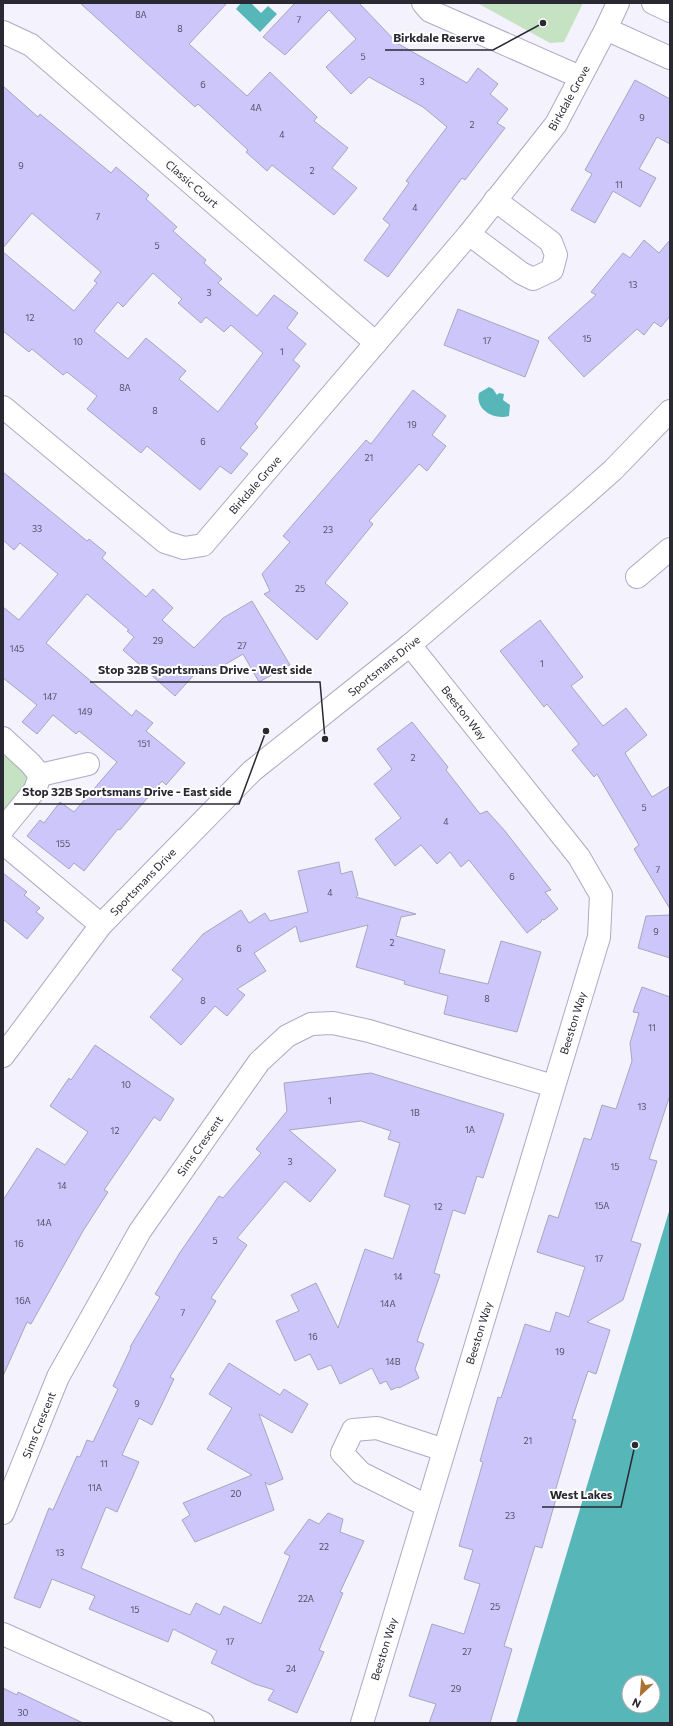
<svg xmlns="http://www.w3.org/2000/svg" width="673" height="1726" font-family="Commissioner,sans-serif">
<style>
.green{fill:#c5e3c2}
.water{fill:#57b7b8;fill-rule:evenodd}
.building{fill:#cdc6fb;stroke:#a8a5be;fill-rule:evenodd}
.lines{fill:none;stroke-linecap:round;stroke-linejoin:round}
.minor-casing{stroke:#adaac4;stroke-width:24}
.tertiary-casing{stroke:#adaac4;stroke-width:24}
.minor{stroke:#fff;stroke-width:22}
.tertiary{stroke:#fff;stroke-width:22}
.labels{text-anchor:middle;stroke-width:4;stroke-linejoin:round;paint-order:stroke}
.number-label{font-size:9px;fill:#535065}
.street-label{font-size:11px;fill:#2a2933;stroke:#fff}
.leader{fill:none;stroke:#2a2933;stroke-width:1.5}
.callout-dot{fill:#2a2933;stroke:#fff;stroke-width:1.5}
.callout-label{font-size:12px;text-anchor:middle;font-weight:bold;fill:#2a2933;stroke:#fff;stroke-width:4;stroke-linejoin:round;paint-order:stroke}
</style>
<rect width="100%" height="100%" fill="#f3f2fd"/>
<g class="green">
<path d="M477 3H583L564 42 550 43Z"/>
<path d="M3 738 40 775 3 829Z"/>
</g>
<g class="water">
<path d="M241 3H251L261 13 268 6 277 14 260 32 236 9Z"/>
<path d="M489 387 493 389 497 395 499 393 504 394 503 400 510 405 509 416C494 420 475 410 479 393Z"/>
<path d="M670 1208V1723H516ZM629 1682H653V1706H629Z"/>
</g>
<g class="building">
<path d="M80 3H227L189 44 247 96 270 72 317 117 314 121 348 148 332 168 357 188 334 215 272 165 267 171 246 152 248 150 198 104 195 107Z"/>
<path d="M295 3H359L397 43 467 83 478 68 498 84 490 94 508 109 497 123 505 128 465 180 462 178 388 277 364 260 390 225 383 219 409 183 406 181 447 127 423 107 369 77 351 94 326 67 356 39 329 10 285 55 263 37Z"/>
<path d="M635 80 670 99V144L657 137 639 169 656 178 640 207 613 191 595 223 571 210 592 174 585 170Z"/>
<path d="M3 86 38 117 40 114 111 173 116 167 149 195 146 199 177 227 173 231 206 260 204 263 222 279 218 283 257 316 274 295 298 313 287 328 306 344 293 360 300 366 255 424 258 427 240 448 248 454 231 474 220 466 200 490 147 446 141 453 87 409 97 396 67 372 63 375 32 349 29 352 3 331V252L74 311 97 283 94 281 101 272 32 213 3 248ZM153 273 182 299 178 303 201 323 206 317 224 332 231 325 263 353 218 412 179 379 186 371 146 338 128 359 94 331 118 302 123 307Z"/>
<path d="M644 240 659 253 670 240V316L661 327 654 322 644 335 637 329 584 377 548 338 596 295 591 292 623 253 630 258Z"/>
<path d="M458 309 539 341 525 377 444 345Z"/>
<path d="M413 390 446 416 432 435 446 446 427 471 419 464 369 521 373 524 325 583 348 603 317 640 264 594 270 591 262 574 290 542 283 536 366 440 371 444Z"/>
<path d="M3 472 87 541 89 539 106 553 102 558 146 597 153 589 173 608 162 620 194 648 223 618 252 601 290 665 259 682 243 654 209 674 203 665 175 696 123 650 134 637 127 631 129 630 87 594 46 643 132 716 136 710 153 723 146 731 185 763 166 785 162 781 120 830 118 829 84 871 74 863 69 869 27 836 40 820 44 823 60 802 74 812 117 762 79 731 76 734 53 715 37 734 22 722 37 705 3 678V607L19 620 58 574 20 543 14 550 3 540Z"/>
<path d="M540 620 583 677 571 686 603 726 626 708 647 735 625 753 652 797 670 786V909L634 849 639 845 597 774 594 777 572 750 579 744 547 704 544 707 500 651Z"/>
<path d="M412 722 448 767 446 770 480 814 487 811 505 831 551 890 545 892 558 909 544 920 542 919 541 922 527 933 469 860 461 867 450 852 437 864 421 845 395 866 375 839 401 818 374 784 392 769 377 749Z"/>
<path d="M339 862 341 874 352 871 358 895 356 897 416 914 401 917 396 936 445 950 439 973 488 984 501 941 541 952 517 1032 444 1014 448 996 404 984 405 981 356 967 368 925 300 942 296 926 254 953 266 971 237 989 245 995 227 1016 215 1006 181 1045 150 1017 183 979 172 970 203 934 241 910 249 923 265 913 270 921 308 912 298 871Z"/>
<path d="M3 873 27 892 24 895 40 908 36 912 44 918 27 939 4 920 3 921Z"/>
<path d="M670 915V958L638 948 646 916Z"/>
<path d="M642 987 670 997V1095L649 1159 657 1161 631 1241 641 1244 623 1300 587 1322 610 1330 596 1374 588 1371 572 1419 576 1420 554 1495H557L542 1548 535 1546 504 1646 512 1649 490 1723H429L436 1704 409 1696 432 1624 464 1634 480 1584 464 1579 473 1550 459 1546 483 1462 480 1461 498 1397 501 1398 525 1324 550 1332 556 1312 569 1317 585 1267 537 1252 549 1215 558 1218 584 1138 591 1140 602 1105 616 1109 632 1061 630 1043 639 1013 633 1012Z"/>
<path d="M95 1045 174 1099 160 1121 154 1117 104 1190 108 1192 83 1231 31 1324 27 1322 3 1376V1200L37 1148 65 1165 88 1132 50 1106 69 1078 71 1080Z"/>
<path d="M371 1073 504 1114 483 1178 477 1176 465 1214 453 1210 434 1273 440 1275 417 1341 424 1344 415 1369 419 1378 399 1388 398 1387 391 1390 386 1381 380 1384 372 1368 340 1384 331 1365 318 1370 310 1354 295 1361 276 1321 299 1311 291 1295 316 1283 338 1328 365 1249 393 1259 410 1205 384 1196 400 1143 388 1139 391 1131 361 1121 289 1130 336 1170 310 1202 285 1181 237 1238 247 1245 211 1298 216 1301 170 1377 174 1379 152 1425 139 1418 122 1455 139 1462 117 1512 106 1507 81 1568 190 1615 196 1603 220 1615 224 1606 261 1624 290 1556 284 1553 309 1519 319 1524 328 1513 343 1519 340 1532 364 1541 340 1592 343 1593 319 1650 324 1652 297 1713 268 1700 274 1690 255 1684 211 1663 217 1651 173 1629 168 1642 89 1609 95 1596 52 1579 40 1608 14 1598 49 1508 53 1510 77 1456 80 1457 87 1440 93 1442 118 1389 113 1386 131 1348 130 1347 160 1297 155 1294 179 1254 219 1196 223 1198 261 1153 256 1149 287 1111 284 1083Z"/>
<path d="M229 1363 280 1395 284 1389 308 1404 292 1433 259 1414 283 1479 269 1485 265 1482 274 1510 195 1542 182 1520 190 1515 183 1503 252 1475 207 1449 232 1408 209 1394Z"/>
<path d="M3 1688 17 1695 18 1692 83 1723H3Z"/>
</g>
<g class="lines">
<defs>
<g id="minor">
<path d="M423 3 430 11 580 77"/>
<path d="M653 3 670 11"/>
<path d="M606 29 670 58"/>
<path d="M3 32 31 45 376 343"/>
<path d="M469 234 521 273 533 279 552 270 556 255 551 242 495 200"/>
<path d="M3 407 165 542 184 548 203 545 469 234 556 124 606 29 618 3"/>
<path d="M637 577 670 549"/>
<path d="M3 738 30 763 40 775 35 790 3 829"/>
<path d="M40 775 88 764"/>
<path d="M3 843 101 925"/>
<path d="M427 1506 361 1473 342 1453 353 1430 377 1428 444 1450"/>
<path d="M3 1513 58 1377 140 1231 259 1062 287 1036 311 1024 333 1023 369 1031 553 1086"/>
<path d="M3 1634 203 1723"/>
<path d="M362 1723 599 937 601 895 579 857 410 645"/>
</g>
<path id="tertiary" d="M3 1056 101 925 252 771 410 645 578 501 613 470 670 411"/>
</defs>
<use href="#minor" class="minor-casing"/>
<use href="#tertiary" class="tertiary-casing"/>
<use href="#minor" class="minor"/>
<use href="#tertiary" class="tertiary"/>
</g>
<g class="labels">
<g class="number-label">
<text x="141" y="18">8A</text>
<text x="299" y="23">7</text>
<text x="180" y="32">8</text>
<text x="363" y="60">5</text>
<text x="422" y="85">3</text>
<text x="203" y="88">6</text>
<text x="256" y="111">4A</text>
<text x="642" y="121">9</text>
<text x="472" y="128">2</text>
<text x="282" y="138">4</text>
<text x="21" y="169">9</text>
<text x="312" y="174">2</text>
<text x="619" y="188">11</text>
<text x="415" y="211">4</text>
<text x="98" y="220">7</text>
<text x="157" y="249">5</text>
<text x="633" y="288">13</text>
<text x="209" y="296">3</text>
<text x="30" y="321">12</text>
<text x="587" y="342">15</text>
<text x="487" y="344">17</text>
<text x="78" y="345">10</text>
<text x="282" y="355">1</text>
<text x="125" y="391">8A</text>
<text x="155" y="414">8</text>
<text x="412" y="428">19</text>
<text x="203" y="445">6</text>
<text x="369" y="461">21</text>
<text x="37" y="532">33</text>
<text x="328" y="533">23</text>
<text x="300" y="592">25</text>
<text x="158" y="644">29</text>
<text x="242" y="649">27</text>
<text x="17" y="652">145</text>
<text x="542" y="667">1</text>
<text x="50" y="700">147</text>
<text x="85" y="715">149</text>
<text x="144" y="747">151</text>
<text x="413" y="761">2</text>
<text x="644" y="811">5</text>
<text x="446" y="825">4</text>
<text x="63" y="847">155</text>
<text x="658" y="873">7</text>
<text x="512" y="880">6</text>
<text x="330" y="896">4</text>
<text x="656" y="935">9</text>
<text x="392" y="946">2</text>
<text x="239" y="952">6</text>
<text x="487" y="1002">8</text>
<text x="203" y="1004">8</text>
<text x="652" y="1031">11</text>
<text x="126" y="1088">10</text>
<text x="330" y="1104">1</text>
<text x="642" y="1110">13</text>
<text x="415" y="1116">1B</text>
<text x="470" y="1133">1A</text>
<text x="115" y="1134">12</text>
<text x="290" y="1165">3</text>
<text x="615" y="1170">15</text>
<text x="62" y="1189">14</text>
<text x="602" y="1209">15A</text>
<text x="438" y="1210">12</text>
<text x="44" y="1226">14A</text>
<text x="215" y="1244">5</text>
<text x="19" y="1247">16</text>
<text x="599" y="1262">17</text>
<text x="398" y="1280">14</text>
<text x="23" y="1304">16A</text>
<text x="388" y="1307">14A</text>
<text x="183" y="1316">7</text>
<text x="313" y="1340">16</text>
<text x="560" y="1355">19</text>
<text x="393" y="1365">14B</text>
<text x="137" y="1407">9</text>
<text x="528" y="1444">21</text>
<text x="104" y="1467">11</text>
<text x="95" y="1491">11A</text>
<text x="236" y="1497">20</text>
<text x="510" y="1519">23</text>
<text x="324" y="1550">22</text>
<text x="60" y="1556">13</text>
<text x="306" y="1602">22A</text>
<text x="495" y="1610">25</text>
<text x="135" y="1613">15</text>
<text x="230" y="1645">17</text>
<text x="467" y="1655">27</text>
<text x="291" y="1672">24</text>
<text x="456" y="1692">29</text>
<text x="23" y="1716">30</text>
</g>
<g class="street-label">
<text transform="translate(569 98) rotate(-61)" y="4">Birkdale Grove</text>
<text transform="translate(192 184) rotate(41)" y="4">Classic Court</text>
<text transform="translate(255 485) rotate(-49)" y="4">Birkdale Grove</text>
<text transform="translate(384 666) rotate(-39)" y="4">Sportsmans Drive</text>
<text transform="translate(464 713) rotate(52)" y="4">Beeston Way</text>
<text transform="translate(143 882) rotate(-46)" y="4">Sportsmans Drive</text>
<text transform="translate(573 1023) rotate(-73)" y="4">Beeston Way</text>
<text transform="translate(200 1146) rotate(-55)" y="4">Sims Crescent</text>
<text transform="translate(479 1333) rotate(-73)" y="4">Beeston Way</text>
<text transform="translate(39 1425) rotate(-68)" y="4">Sims Crescent</text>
<text transform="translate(384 1649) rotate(-73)" y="4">Beeston Way</text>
</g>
</g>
<path class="leader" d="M543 23L493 50H385M325 739L320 682H90M266 731L239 804H14M635 1445L621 1507H542"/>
<g class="callout-dot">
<circle cx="543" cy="23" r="4"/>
<circle cx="325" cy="739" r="4"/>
<circle cx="266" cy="731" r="4"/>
<circle cx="635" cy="1445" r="4"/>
</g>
<g class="callout-label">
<text x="439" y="42">Birkdale Reserve</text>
<text x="205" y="674">Stop 32B Sportsmans Drive - West side</text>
<text x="127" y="796">Stop 32B Sportsmans Drive - East side</text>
<text x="581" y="1499">West Lakes</text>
</g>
<rect width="673" height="1726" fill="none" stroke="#2a2933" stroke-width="8"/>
<g transform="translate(641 1694) rotate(206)"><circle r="19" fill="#ffffff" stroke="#aaa9ad"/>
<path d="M0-3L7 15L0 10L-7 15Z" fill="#ab7131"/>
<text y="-6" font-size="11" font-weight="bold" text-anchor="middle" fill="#2a2933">N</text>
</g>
</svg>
